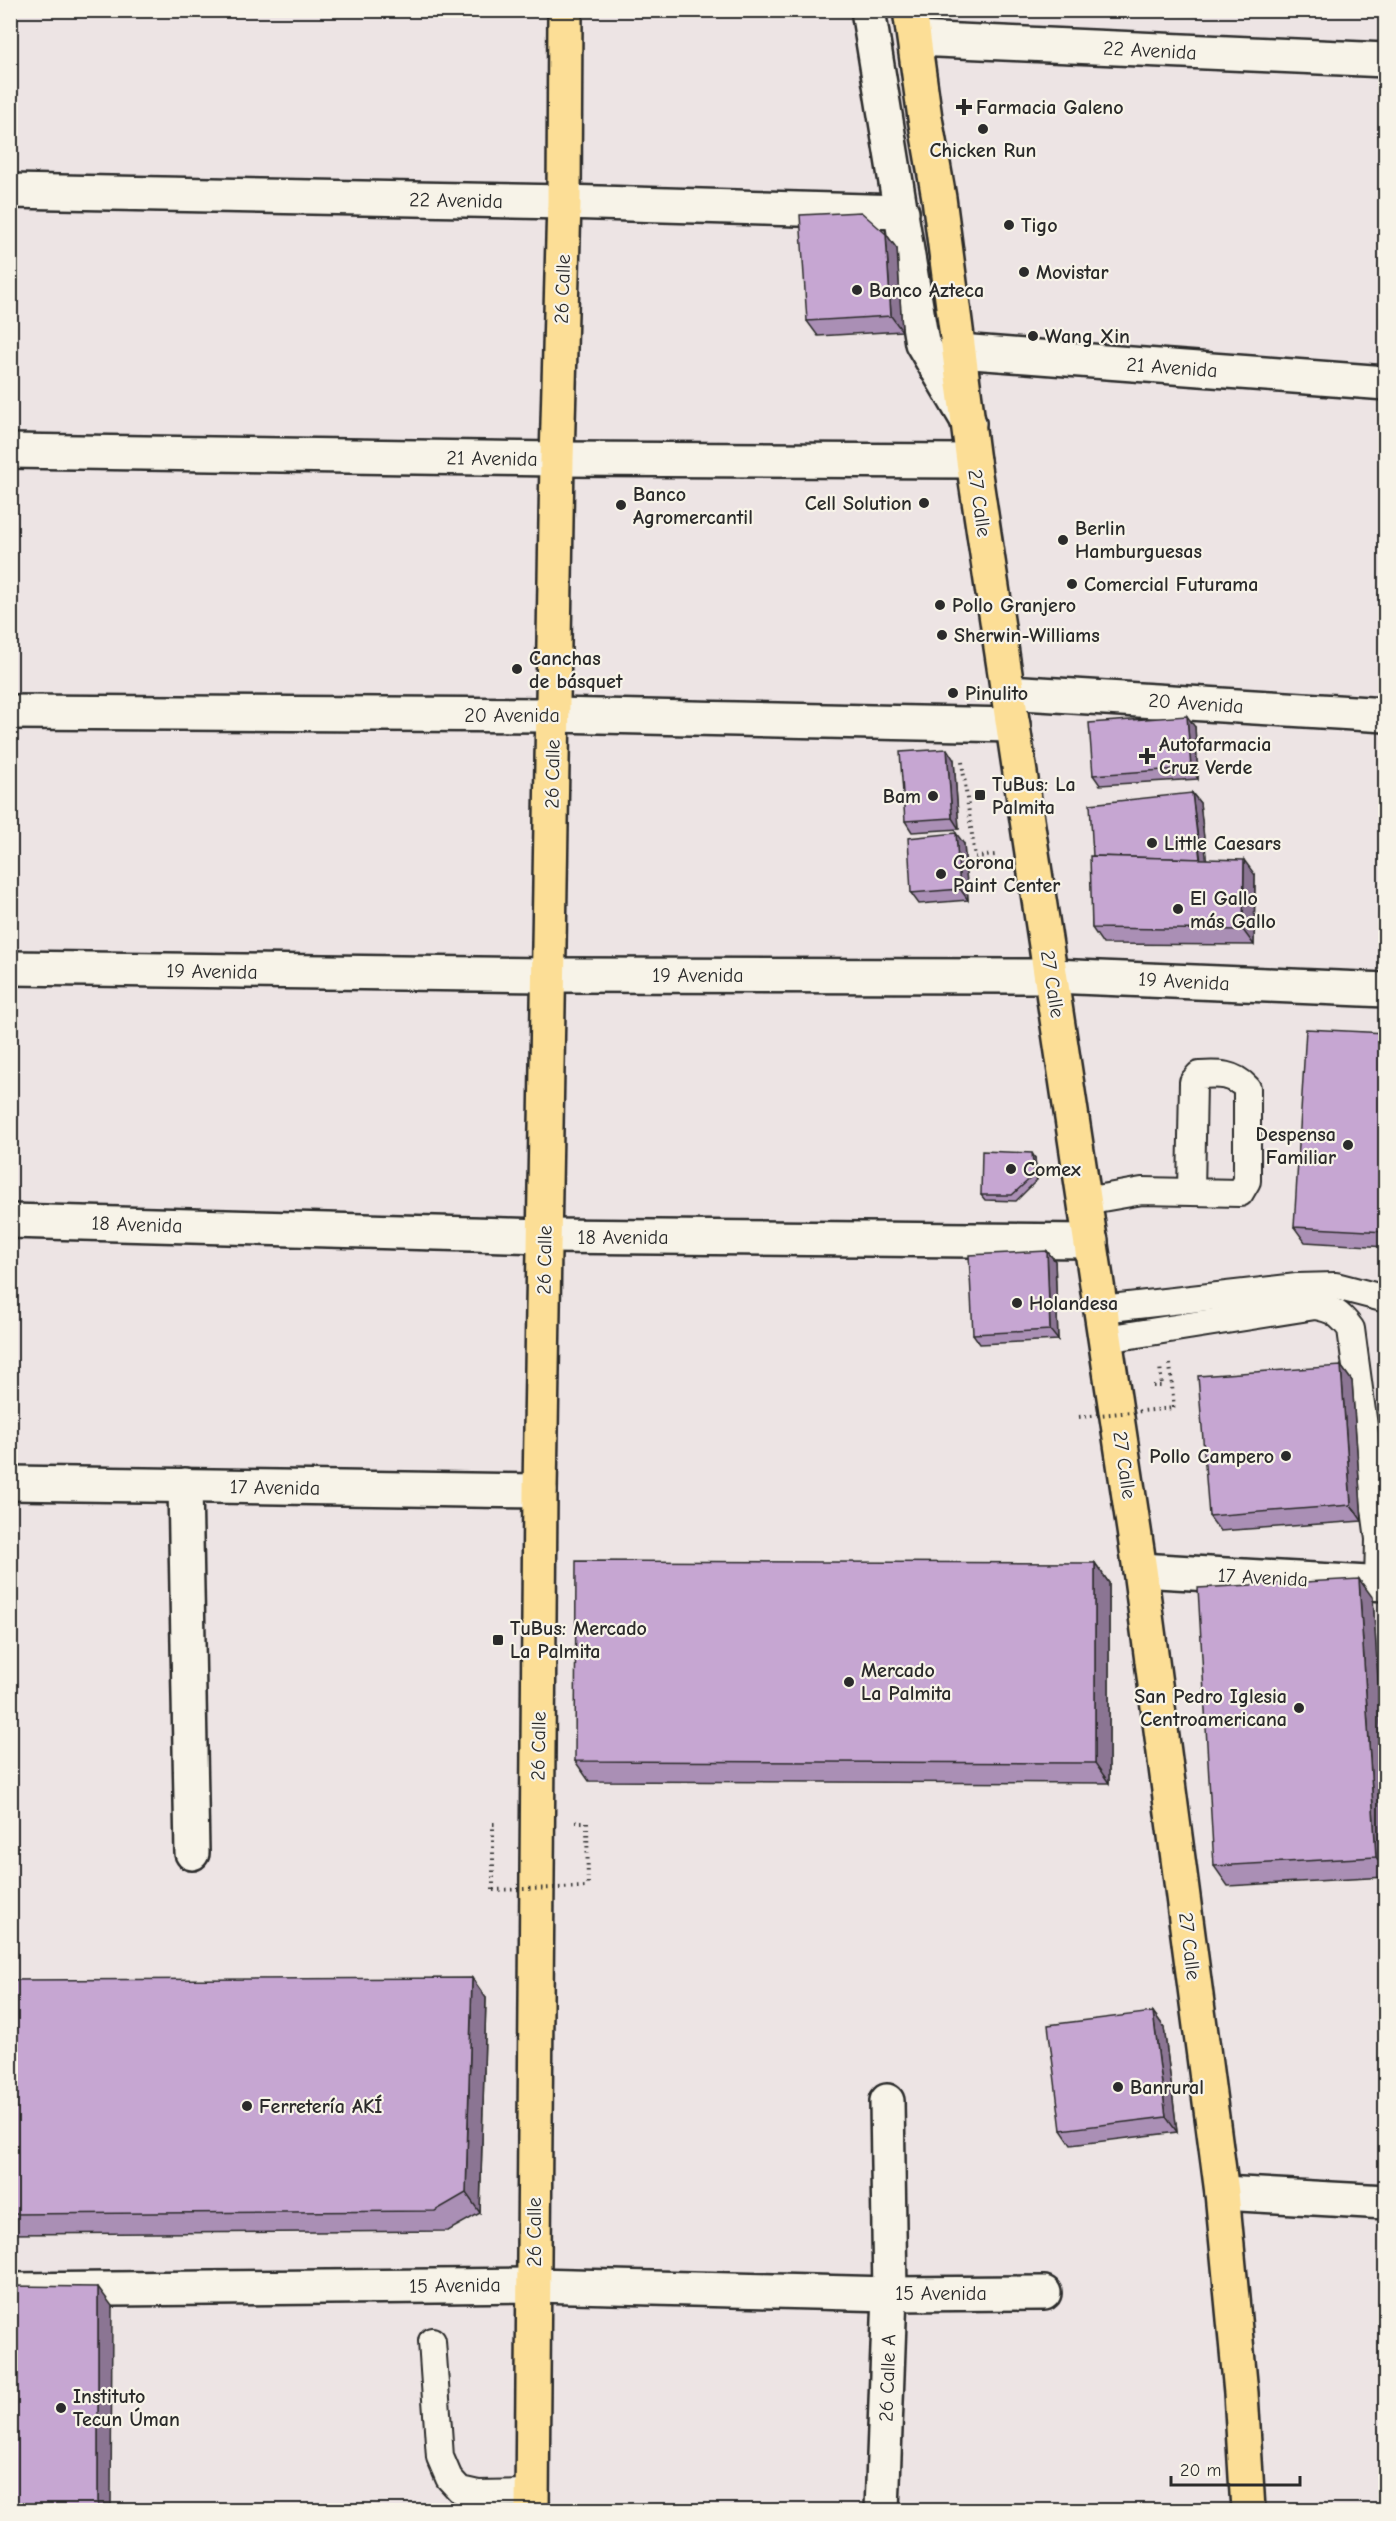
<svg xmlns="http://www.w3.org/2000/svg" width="1396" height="2521" font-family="'Comic Neue',sans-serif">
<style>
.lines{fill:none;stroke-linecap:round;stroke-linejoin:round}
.service-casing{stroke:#2b2b2b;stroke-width:30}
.minor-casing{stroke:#2b2b2b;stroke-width:38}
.tertiary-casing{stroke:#2b2b2b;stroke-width:38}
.primary-casing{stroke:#2b2b2b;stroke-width:38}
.path{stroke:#2b2b2b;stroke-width:4;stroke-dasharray:1.5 4.5;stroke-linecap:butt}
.service{stroke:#f7f3e8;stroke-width:26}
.minor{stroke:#f7f3e8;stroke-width:33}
.tertiary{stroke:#f7f3e8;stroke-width:33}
.primary{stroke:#fcde96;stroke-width:33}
.path-bridge{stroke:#2b2b2b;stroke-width:4;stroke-dasharray:1.5 4.5;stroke-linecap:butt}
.wall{fill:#aa8fb5;stroke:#2b2b2b;stroke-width:1.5}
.shaded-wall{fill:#8b7493;stroke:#2b2b2b;stroke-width:1.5}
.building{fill:#c6a6d2;stroke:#2b2b2b;stroke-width:1.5}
.poi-dot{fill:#2b2b2b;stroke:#f7f3e8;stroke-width:2}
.labels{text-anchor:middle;stroke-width:4.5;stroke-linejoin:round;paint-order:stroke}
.street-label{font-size:20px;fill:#2b2b2b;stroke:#f7f3e8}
.poi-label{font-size:20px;font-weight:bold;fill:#2b2b2b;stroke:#f7f3e8;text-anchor:start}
</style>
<rect width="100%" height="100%" fill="#ede4e4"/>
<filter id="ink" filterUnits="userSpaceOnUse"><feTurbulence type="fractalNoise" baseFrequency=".0167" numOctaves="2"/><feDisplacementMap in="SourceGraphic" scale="12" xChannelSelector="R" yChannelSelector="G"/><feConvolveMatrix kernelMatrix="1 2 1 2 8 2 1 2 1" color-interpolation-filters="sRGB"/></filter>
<g filter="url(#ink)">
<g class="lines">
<defs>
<g id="service">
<path d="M1085 1201 1142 1191 1240 1193 1247 1181V1088C1233 1073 1219 1074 1199 1075L1193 1082 1191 1192"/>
<path d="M1102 1309 1297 1287 1336 1286 1386 1299"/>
<path d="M1106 1339 1315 1306C1333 1309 1340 1314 1351 1329L1379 1539 1378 1584"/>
<path d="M432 2341 440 2457 449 2478 460 2490 478 2494 532 2493"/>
</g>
<g id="minor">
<path d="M915 39 1386 60"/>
<path d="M10 191 564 202 902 212"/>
<path d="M959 351 1386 383"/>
<path d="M10 451 557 459 973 461"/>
<path d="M1007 692 1386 715"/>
<path d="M10 712 553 715 1013 725"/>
<path d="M10 968 549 975 1052 976 1386 990"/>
<path d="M10 1221 544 1236 1091 1241"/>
<path d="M10 1483 540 1491"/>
<path d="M185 1485 192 1853"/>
<path d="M1140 1570 1386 1584"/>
<path d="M10 2290 534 2285 890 2294 1044 2293"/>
<path d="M882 2510 890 2294 887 2101"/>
</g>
<g id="tertiary">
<path d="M868 10 922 343 969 423"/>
<path d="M1222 2193 1386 2202"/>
</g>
<g id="primary">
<path d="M910 10 925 118 939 198 973 461 1140 1570 1222 2193 1241 2393 1248 2510"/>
<path d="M532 2510 540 1491 557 459 564 202 565 10"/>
</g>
</defs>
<use href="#service" class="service-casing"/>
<use href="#minor" class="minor-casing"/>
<use href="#tertiary" class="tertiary-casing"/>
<use href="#primary" class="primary-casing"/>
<g class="path">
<path d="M962 762 975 857 995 855"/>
<path d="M1170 1364 1174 1408"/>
<path d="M1153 1386H1162L1160 1366"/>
<path d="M575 1822H587L588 1887"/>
<path d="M493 1890V1824H498"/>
</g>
<use href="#service" class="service"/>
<use href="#minor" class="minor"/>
<use href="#tertiary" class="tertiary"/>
<use href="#primary" class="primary"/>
<g class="path-bridge">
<path d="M1079 1417 1174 1408"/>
<path d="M493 1890 588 1887"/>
</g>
</g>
<g class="wall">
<path d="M886 234 897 249 902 331 818 336 807 321Z"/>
<path d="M1195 727 1198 779 1100 785 1093 775Z"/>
<path d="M954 760 959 829 912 832 905 821Z"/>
<path d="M1192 793 1200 803 1206 859 1255 875 1254 945 1103 944 1092 928 1093 856Z"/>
<path d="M964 844 968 900 919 904 911 893Z"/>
<path d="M1386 1033V1247L1305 1242 1294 1227Z"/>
<path d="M1035 1158 1037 1180 1016 1201 985 1200 981 1195Z"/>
<path d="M1047 1251 1055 1261 1058 1340 980 1344 973 1334Z"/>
<path d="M1341 1366 1352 1381 1362 1521 1220 1531 1209 1516Z"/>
<path d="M1095 1563 1109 1583V1783L589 1781 575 1761Z"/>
<path d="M1373 1598 1386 1809V1877L1228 1886 1214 1866Z"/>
<path d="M10 1980 486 1998 480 2213 448 2231 10 2234Z"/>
<path d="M1153 2012 1164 2027 1177 2132 1071 2145 1061 2130Z"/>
</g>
<g class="shaded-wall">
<path d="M886 234 897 249 902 331 891 316Z"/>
<path d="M1187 716 1195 727 1198 779 1191 768Z"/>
<path d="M947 749 954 760 959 829 952 818Z"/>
<path d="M1192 793 1200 803 1208 873 1201 862Z"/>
<path d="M956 833 964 844 968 900 960 889Z"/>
<path d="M1244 860 1255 875 1254 945 1243 930Z"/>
<path d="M1032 1153 1035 1158 1037 1180 1034 1175Z"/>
<path d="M1047 1251 1055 1261 1058 1340 1050 1330Z"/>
<path d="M1341 1366 1352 1381 1362 1521 1351 1505Z"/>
<path d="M1095 1563 1109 1583V1783L1095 1763Z"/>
<path d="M1359 1579 1373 1598 1386 1809V1871L1376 1857Z"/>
<path d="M472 1978 486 1998 480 2213 466 2193Z"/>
<path d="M1153 2012 1164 2027 1177 2132 1166 2117Z"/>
<path d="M98 2287 112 2306 111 2511 98 2506Z"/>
</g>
<g class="building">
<path d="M861 212 886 234 891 316 807 321 800 215Z"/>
<path d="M1187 716 1191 768 1093 775 1089 723Z"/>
<path d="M947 749 952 818 905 821 900 752Z"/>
<path d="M1192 793 1200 859 1093 856 1090 804Z"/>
<path d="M956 833 960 889 911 893 908 838Z"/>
<path d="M1090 856 1244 860 1243 930 1092 928Z"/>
<path d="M1306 1029 1386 1033V1232L1294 1227Z"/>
<path d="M982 1151 1032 1153 1034 1175 1012 1195H981Z"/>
<path d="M1047 1251 1050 1330 973 1334 969 1255Z"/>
<path d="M1341 1366 1351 1505 1209 1516 1198 1376Z"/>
<path d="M576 1561 1095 1563V1763L575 1761Z"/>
<path d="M1359 1579 1376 1857 1214 1866 1198 1588Z"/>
<path d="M472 1978 466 2193 435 2211 10 2214V1980Z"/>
<path d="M1153 2012 1166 2117 1061 2130 1048 2025Z"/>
<path d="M10 2286 98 2287V2506L357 2507V2511H10Z"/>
</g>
</g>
<g class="poi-dot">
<path d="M961 98h6v6h6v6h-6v6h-6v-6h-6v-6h6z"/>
<circle cx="983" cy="129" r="6"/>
<circle cx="1009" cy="225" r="6"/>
<circle cx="1024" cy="272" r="6"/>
<circle cx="857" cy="290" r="6"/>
<circle cx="1033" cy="336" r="6"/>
<circle cx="924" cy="503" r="6"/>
<circle cx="621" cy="505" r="6"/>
<circle cx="1063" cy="540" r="6"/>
<circle cx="1072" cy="584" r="6"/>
<circle cx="940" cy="605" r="6"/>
<circle cx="942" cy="635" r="6"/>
<circle cx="517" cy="669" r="6"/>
<circle cx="953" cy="693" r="6"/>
<path d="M1144 747h6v6h6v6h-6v6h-6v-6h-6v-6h6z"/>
<rect x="974" y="789" width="12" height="12" rx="3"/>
<circle cx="933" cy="796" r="6"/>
<circle cx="1152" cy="843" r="6"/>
<circle cx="941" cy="874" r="6"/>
<circle cx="1178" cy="909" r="6"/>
<circle cx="1348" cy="1145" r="6"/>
<circle cx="1011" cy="1169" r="6"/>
<circle cx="1017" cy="1303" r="6"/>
<circle cx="1286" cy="1456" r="6"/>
<rect x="492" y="1634" width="12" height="12" rx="3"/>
<circle cx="849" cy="1682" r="6"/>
<circle cx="1299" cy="1708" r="6"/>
<circle cx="1118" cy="2087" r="6"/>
<circle cx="247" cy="2106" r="6"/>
<circle cx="61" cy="2408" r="6"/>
</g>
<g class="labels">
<g class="street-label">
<text transform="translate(1150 50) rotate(3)" y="7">22 Avenida</text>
<text transform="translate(456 200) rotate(1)" y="7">22 Avenida</text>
<text transform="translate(562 289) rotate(-88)" y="7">26 Calle</text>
<text transform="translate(1172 367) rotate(4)" y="7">21 Avenida</text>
<text transform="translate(492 458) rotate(1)" y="7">21 Avenida</text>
<text transform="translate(980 503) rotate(82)" y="7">27 Calle</text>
<text transform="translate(1196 703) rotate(4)" y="7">20 Avenida</text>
<text x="512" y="722">20 Avenida</text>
<text transform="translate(552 774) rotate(-89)" y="7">26 Calle</text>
<text transform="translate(212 971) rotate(1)" y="7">19 Avenida</text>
<text x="698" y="982">19 Avenida</text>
<text transform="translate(1184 981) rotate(3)" y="7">19 Avenida</text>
<text transform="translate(1053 984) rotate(81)" y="7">27 Calle</text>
<text transform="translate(137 1224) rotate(2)" y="7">18 Avenida</text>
<text x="623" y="1244">18 Avenida</text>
<text transform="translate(544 1260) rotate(-89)" y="7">26 Calle</text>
<text transform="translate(1125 1465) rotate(82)" y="7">27 Calle</text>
<text transform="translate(275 1487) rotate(1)" y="7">17 Avenida</text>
<text transform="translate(1263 1577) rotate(3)" y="7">17 Avenida</text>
<text transform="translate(538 1746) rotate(-89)" y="7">26 Calle</text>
<text transform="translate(1190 1946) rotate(83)" y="7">27 Calle</text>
<text transform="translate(534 2232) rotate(-90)" y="7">26 Calle</text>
<text transform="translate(455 2285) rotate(-1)" y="7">15 Avenida</text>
<text x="941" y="2300">15 Avenida</text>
<text transform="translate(887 2378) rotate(-88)" y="7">26 Calle A</text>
</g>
<g class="poi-label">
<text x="976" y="114">Farmacia Galeno</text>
<text x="983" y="157" text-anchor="middle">Chicken Run</text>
<text x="1021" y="232">Tigo</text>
<text x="1036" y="279">Movistar</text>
<text x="869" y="297">Banco Azteca</text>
<text x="1045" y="343">Wang Xin</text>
<text x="633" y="501">Banco<tspan x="633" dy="23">Agromercantil</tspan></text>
<text x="912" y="510" text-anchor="end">Cell Solution</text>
<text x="1075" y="535">Berlin<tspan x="1075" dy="23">Hamburguesas</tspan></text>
<text x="1084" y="591">Comercial Futurama</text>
<text x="952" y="612">Pollo Granjero</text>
<text x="954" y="642">Sherwin-Williams</text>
<text x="529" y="665">Canchas<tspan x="529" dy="23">de básquet</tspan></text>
<text x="965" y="700">Pinulito</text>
<text x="1159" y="751">Autofarmacia<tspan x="1159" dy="23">Cruz Verde</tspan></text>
<text x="992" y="791">TuBus: La<tspan x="992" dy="23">Palmita</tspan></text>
<text x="921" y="803" text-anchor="end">Bam</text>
<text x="1164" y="850">Little Caesars</text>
<text x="953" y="869">Corona<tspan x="953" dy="23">Paint Center</tspan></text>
<text x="1190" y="905">El Gallo<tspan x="1190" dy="23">más Gallo</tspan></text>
<text x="1336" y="1141" text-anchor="end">Despensa<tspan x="1336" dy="23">Familiar</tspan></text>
<text x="1023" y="1176">Comex</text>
<text x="1029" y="1310">Holandesa</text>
<text x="1274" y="1463" text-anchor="end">Pollo Campero</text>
<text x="510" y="1635">TuBus: Mercado<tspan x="510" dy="23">La Palmita</tspan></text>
<text x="861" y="1677">Mercado<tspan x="861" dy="23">La Palmita</tspan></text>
<text x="1287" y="1703" text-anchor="end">San Pedro Iglesia<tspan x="1287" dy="23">Centroamericana</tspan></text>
<text x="1130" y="2094">Banrural</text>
<text x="259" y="2113">Ferretería AKÍ</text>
<text x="73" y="2403">Instituto<tspan x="73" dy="23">Tecun Úman</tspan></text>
</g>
</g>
<rect width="1396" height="2521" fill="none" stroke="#f7f3e8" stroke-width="36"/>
<rect x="18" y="18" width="1360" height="2485" fill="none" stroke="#2b2b2b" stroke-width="2" filter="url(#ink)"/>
<path d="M1171 2476v9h129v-9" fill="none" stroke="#2b2b2b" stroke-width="3"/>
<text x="1180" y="2476" font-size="18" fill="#2b2b2b" stroke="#f7f3e8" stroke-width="4.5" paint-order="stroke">20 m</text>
</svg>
